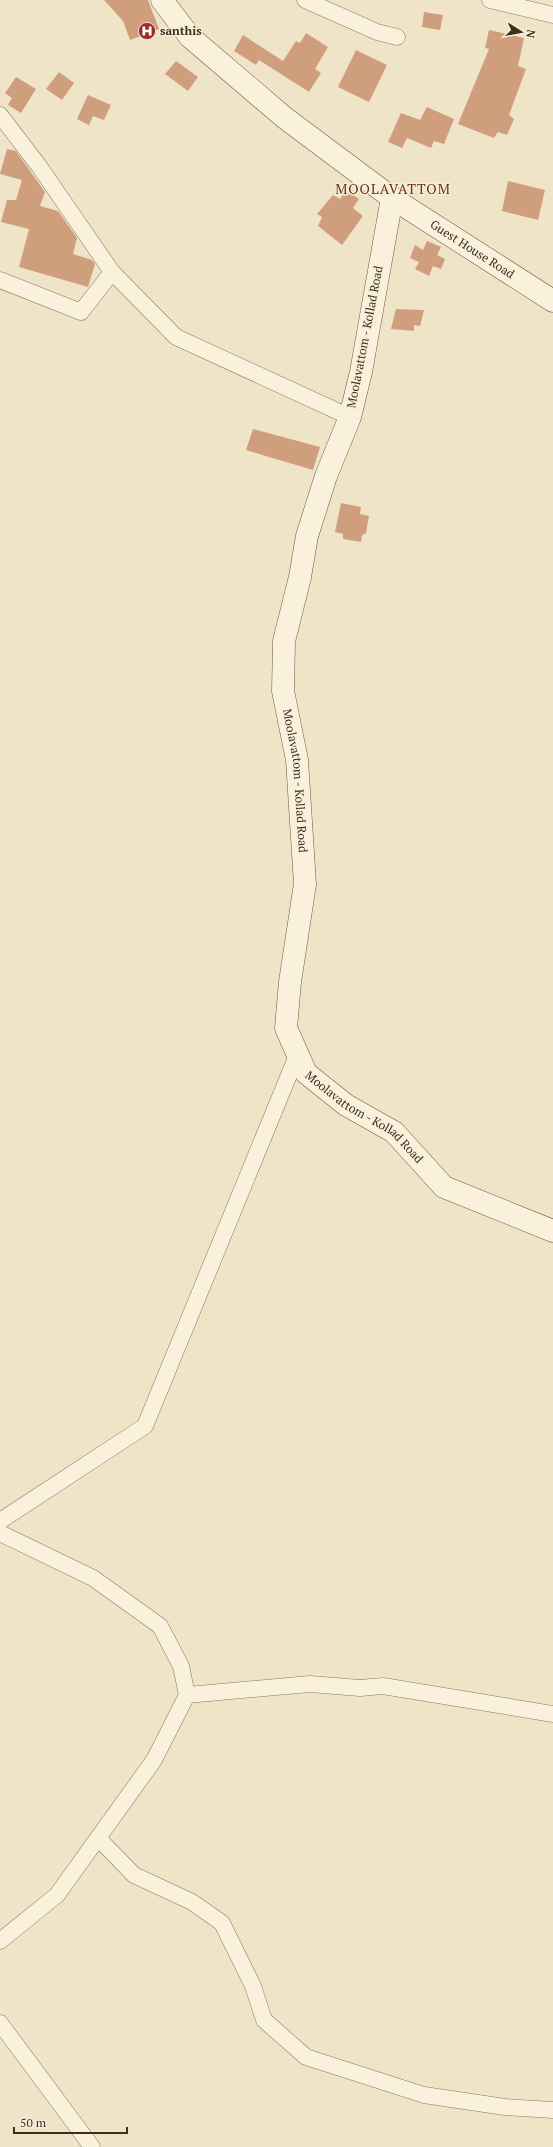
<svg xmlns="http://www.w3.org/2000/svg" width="553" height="2147" font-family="'PT Serif',serif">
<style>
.building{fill:#cf9f7d}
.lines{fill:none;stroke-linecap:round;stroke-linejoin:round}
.street-casing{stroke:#8d765c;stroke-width:17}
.secondary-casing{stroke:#6f573f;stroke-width:23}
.street{stroke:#faf1dc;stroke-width:16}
.secondary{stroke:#faf1dc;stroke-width:22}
.labels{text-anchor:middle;stroke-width:3;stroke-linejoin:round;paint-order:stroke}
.poi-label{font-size:12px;font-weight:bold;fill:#3d2e20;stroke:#f7eed8;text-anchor:start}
.street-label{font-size:12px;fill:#3d2e20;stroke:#f7eed8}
.quarter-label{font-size:14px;letter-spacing:1px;fill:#6b2e1e;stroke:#f7eed8}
</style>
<rect width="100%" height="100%" fill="#f0e4c8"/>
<g class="building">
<path d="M104 0H148L159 29 130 40 123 21Z"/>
<path d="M424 12 443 15 440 30 422 27Z"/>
<path d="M489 30 524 38 518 66 526 69 509 115 514 119 507 135 498 132 494 138 458 124 489 49 485 48Z"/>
<path d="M306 33 328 47 315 69 321 73 309 92 259 60 256 65 234 51 243 35 283 61 296 41 300 43Z"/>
<path d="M356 50 387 65 369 102 338 87Z"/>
<path d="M176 61 198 77 188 91 165 74Z"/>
<path d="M59 72 74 83 62 100 46 89Z"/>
<path d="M16 77 36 89 21 113 8 105 12 98 5 93Z"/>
<path d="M88 95 111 105 104 120 93 116 89 125 77 119Z"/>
<path d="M427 107 454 119 444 144 434 141 431 148 407 138 402 148 388 142 401 113 420 120Z"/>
<path d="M7 149 16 151 45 192 40 206 58 211 77 238 73 254 92 260 95 264 88 287 19 267 29 229 1 222 7 200H16L22 180 0 174Z"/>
<path d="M508 181 545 190 538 220 502 211Z"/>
<path d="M346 190 359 199 353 208 363 216 342 245 318 226 322 217 317 214 333 195 340 199Z"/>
<path d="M427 241 441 247 437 255 445 259 441 269 433 266 429 276 415 269 419 262 410 258 415 245 423 250Z"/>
<path d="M396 309 424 310 420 326 414 325V331L391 329Z"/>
<path d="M253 429 320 447 313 470 246 450Z"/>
<path d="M341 503 361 507 360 514 369 516 366 533 362 535 361 542 343 539V534L335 532Z"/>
</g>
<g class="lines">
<defs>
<g id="street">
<path d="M305 0 377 32 397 37"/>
<path d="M490 0 553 15"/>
<path d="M0 115 39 166 112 272 176 337 350 417"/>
<path d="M0 280 81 312 112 272"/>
<path d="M0 1521 145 1426 298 1053"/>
<path d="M0 1533 93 1578 160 1626 181 1666 187 1695 154 1760 57 1895 0 1941"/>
<path d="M187 1695 310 1684 360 1688 383 1686 553 1714"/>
<path d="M98 1838 134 1875 192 1902 222 1923 253 1986 264 2020 306 2057 424 2095 505 2107 553 2110"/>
<path d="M0 2023 92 2147"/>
</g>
<g id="secondary">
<path id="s1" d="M162 0 190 37 285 118 392 198 553 301"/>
<path id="s2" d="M392 198 361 372 350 417 326 476 307 536 300 577 284 641 283 691 297 760 305 884 290 982 286 1028 306 1073 346 1105 394 1132 444 1187 553 1231"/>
</g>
</defs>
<use href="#street" class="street-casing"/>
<use href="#secondary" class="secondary-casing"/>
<use href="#street" class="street"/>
<use href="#secondary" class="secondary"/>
</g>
<defs>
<symbol id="hospital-disc" viewBox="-11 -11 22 22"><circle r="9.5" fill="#9e2a2b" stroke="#f7eed8"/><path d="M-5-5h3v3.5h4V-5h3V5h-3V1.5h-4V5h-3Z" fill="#fff"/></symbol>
</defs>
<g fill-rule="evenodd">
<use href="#hospital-disc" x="137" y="21" width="20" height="20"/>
</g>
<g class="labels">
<g class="poi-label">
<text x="160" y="35">santhis</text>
</g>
<g class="street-label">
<text dy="4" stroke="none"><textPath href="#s1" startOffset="400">Guest House Road</textPath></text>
<text transform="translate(365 337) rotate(-79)" y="4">Moolavattom - Kollad Road</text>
<text dy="4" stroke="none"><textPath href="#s2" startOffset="598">Moolavattom - Kollad Road</textPath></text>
<text dy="4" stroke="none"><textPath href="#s2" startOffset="970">Moolavattom - Kollad Road</textPath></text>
</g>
<g class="quarter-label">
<text x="393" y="194">MOOLAVATTOM</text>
</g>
</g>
<g transform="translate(521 32) rotate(101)" stroke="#f7eed8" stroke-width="3" paint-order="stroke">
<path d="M0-3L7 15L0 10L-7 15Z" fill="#3d2e20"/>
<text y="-6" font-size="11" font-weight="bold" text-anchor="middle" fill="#3d2e20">N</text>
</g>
<path d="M14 2127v6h113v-6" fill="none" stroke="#3d2e20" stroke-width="2"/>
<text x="20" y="2127" font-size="12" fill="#3d2e20" stroke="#f7eed8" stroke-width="3" paint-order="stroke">50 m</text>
</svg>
